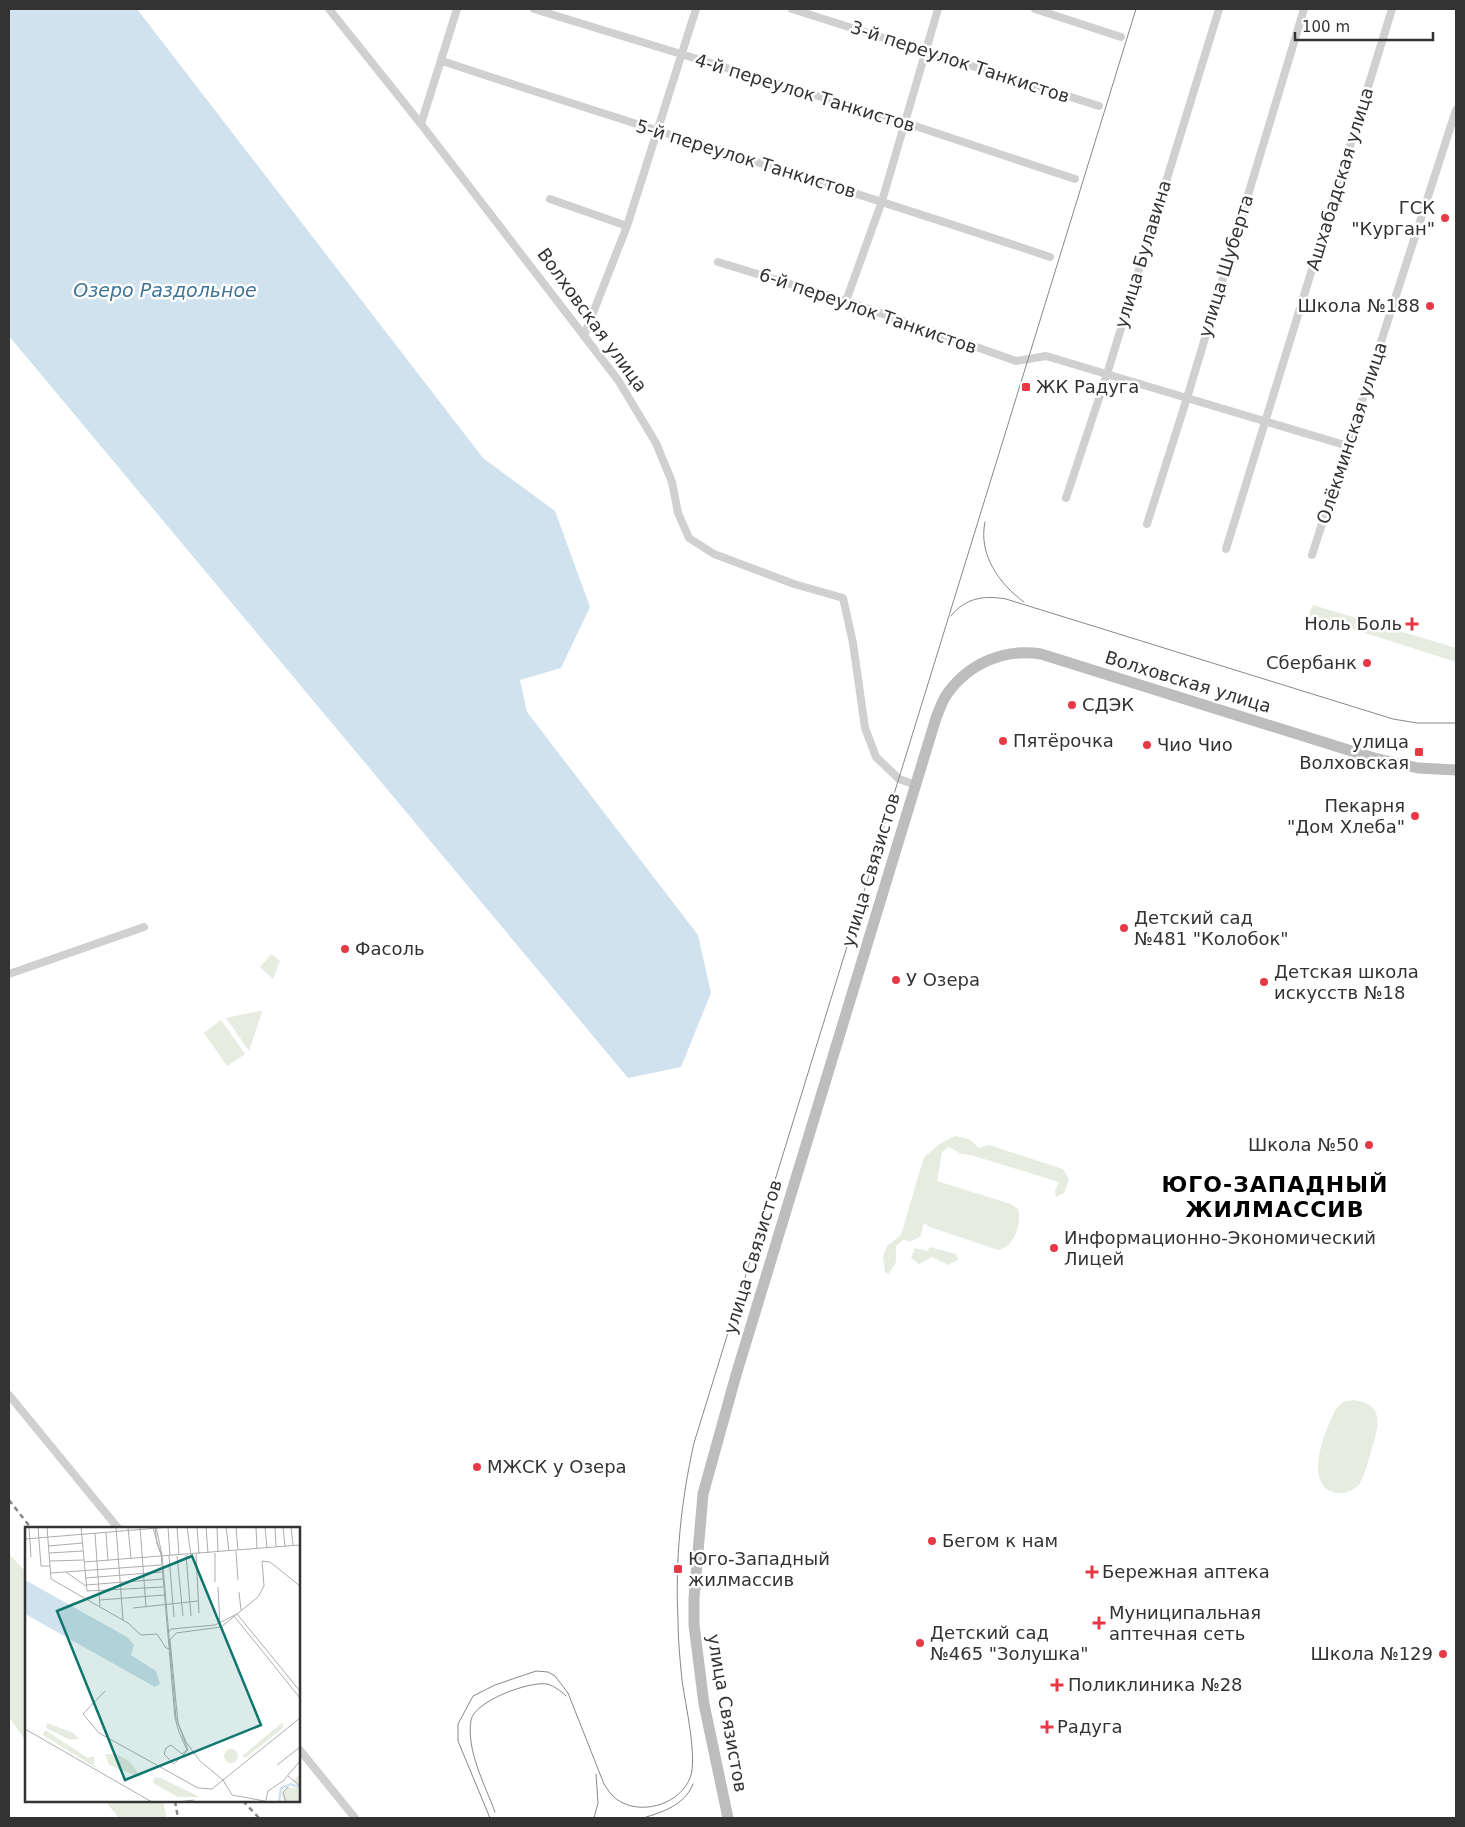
<svg xmlns="http://www.w3.org/2000/svg" width="1465" height="1827" font-family="'DejaVu Sans',sans-serif">
<style>
.green{fill:#e6ecdf}
.water{fill:#cfe2ee}
.lines{fill:none;stroke-linecap:round;stroke-linejoin:round}
.street{stroke:#d0d0d0;stroke-width:8}
.secondary{stroke:#bdbdbd;stroke-width:11}
.tram{stroke:#888;stroke-width:1}
.rail{stroke:#888;stroke-width:2.5;stroke-dasharray:5 4;stroke-linecap:butt}
.poi-dot{fill:#e63946;stroke:#fff;stroke-width:2}
.labels{text-anchor:middle;stroke-width:5;stroke-linejoin:round;paint-order:stroke}
.street-label{font-size:18px;fill:#333;stroke:#fff}
.poi-label{font-size:18px;fill:#333;stroke:#fff;text-anchor:start}
.water-label{font-size:19px;font-style:italic;fill:#3f7597;stroke:#fff}
.district-label{font-size:22px;font-weight:bold;letter-spacing:1px;fill:#000;stroke:#fff}
.inset-river{fill:none;stroke:#cfe2ee;stroke-width:2.5}
.inset-road{fill:none;stroke:#adadad;stroke-width:1}
.view{fill:#0f766e;fill-opacity:0.15;stroke:#0f766e;stroke-width:2.5}
.inset-edge{fill:none;stroke:#333;stroke-width:2.5}
</style>
<rect width="100%" height="100%" fill="#fff"/>
<g class="green">
<path d="M1313 605 1456 648V662L1309 615Z"/>
<path d="M271 954 280 961 273 979 260 967Z"/>
<path d="M259 1011 262 1012 249 1051 226 1018Z"/>
<path d="M221 1020 245 1054 227 1066 204 1033Z"/>
<path d="M955 1136 969 1139 979 1148 989 1145 1063 1169 1069 1179 1064 1193 1056 1197 1055 1191 1059 1182 971 1155 961 1154 949 1147 942 1152 937 1181 1011 1204 1018 1209C1022 1223 1014 1248 998 1250L930 1227 924 1223 920 1237 909 1242 904 1239 896 1246V1262L889 1274 885 1272 883 1256 887 1246 901 1235 924 1157 941 1143Z"/>
<path d="M930 1247 956 1254 958 1260 948 1265 932 1257 919 1264 911 1258 915 1248 927 1251Z"/>
<path d="M1352 1400C1386 1403 1379 1427 1371 1451 1368 1463 1365 1474 1359 1485 1351 1492 1341 1496 1330 1491 1305 1478 1326 1428 1336 1409L1343 1402Z"/>
<path d="M9 1554 26 1572V1741L9 1717Z"/>
<path d="M105 1801H163L167 1818H119Z"/>
</g>
<path class="water" d="M9 9H137L483 458 555 511 590 607 561 668 520 680 527 712 698 935 711 993 681 1067 628 1078 9 336Z"/>
<g class="lines">
<g class="street">
<path d="M329 9 421 124 618 380 656 443 672 482 678 513 689 538 714 554 794 584 843 598 853 643 865 728 876 757 899 779 916 785"/>
<path d="M534 9 903 122 1075 179"/>
<path d="M792 9 1099 106"/>
<path d="M1035 9 1121 37"/>
<path d="M442 61C644 128 848 189 1050 257"/>
<path d="M421 124 457 9"/>
<path d="M550 199 627 226"/>
<path d="M718 262 846 301 1016 361 1046 356 1348 446"/>
<path d="M846 301 882 201 938 9"/>
<path d="M584 336 627 226 696 9"/>
<path d="M1066 498 1107 374 1219 9"/>
<path d="M1147 524 1187 398 1304 9"/>
<path d="M1226 549 1392 9"/>
<path d="M1312 555 1456 110"/>
<path d="M9 974 144 927"/>
<path d="M9 1395 118 1528"/>
<path d="M299 1749 355 1818"/>
</g>
<path class="secondary" d="M728 1818 704 1704 694 1625V1598L703 1494 736 1375 936 718C939 711 942 701 947 694 969 663 1005 648 1041 654L1374 758 1418 768 1456 770"/>
<g class="tram">
<path d="M985 522C978 554 999 584 1024 602"/>
<path d="M951 616C965 598 984 595 1006 599L1393 719 1417 723H1456"/>
<path d="M495 1812C485 1785 466 1750 471 1720 475 1701 529 1681 547 1684 554 1686 561 1691 566 1696"/>
<path d="M490 1818 458 1741V1724L473 1696 495 1685 536 1671 548 1672 555 1676 568 1693 604 1784C609 1792 614 1799 623 1803 646 1814 680 1803 690 1778 698 1759 685 1703 682 1680 680 1660 678 1640 678 1620 675 1560 681 1501 694 1443L1136 9"/>
<path d="M594 1818 598 1803 596 1774"/>
<path d="M643 1818C663 1812 685 1805 693 1784"/>
</g>
<g class="rail">
<path d="M9 1500 31 1528"/>
<path d="M175 1801 178 1818"/>
<path d="M243 1801 259 1818"/>
</g>
</g>
<g class="poi-dot">
<circle cx="1445" cy="218" r="5"/>
<circle cx="1430" cy="306" r="5"/>
<rect x="1021" y="382" width="10" height="10" rx="2.5"/>
<path d="M1409.5 616.5h5v5h5v5h-5v5h-5v-5h-5v-5h5z"/>
<circle cx="1367" cy="663" r="5"/>
<circle cx="1072" cy="705" r="5"/>
<circle cx="1003" cy="741" r="5"/>
<circle cx="1147" cy="745" r="5"/>
<rect x="1414" y="747" width="10" height="10" rx="2.5"/>
<circle cx="1415" cy="816" r="5"/>
<circle cx="1124" cy="928" r="5"/>
<circle cx="345" cy="949" r="5"/>
<circle cx="896" cy="980" r="5"/>
<circle cx="1264" cy="982" r="5"/>
<circle cx="1369" cy="1145" r="5"/>
<circle cx="1054" cy="1248" r="5"/>
<circle cx="477" cy="1467" r="5"/>
<circle cx="932" cy="1541" r="5"/>
<rect x="673" y="1564" width="10" height="10" rx="2.5"/>
<path d="M1089.5 1564.5h5v5h5v5h-5v5h-5v-5h-5v-5h5z"/>
<path d="M1096.5 1615.5h5v5h5v5h-5v5h-5v-5h-5v-5h5z"/>
<circle cx="920" cy="1643" r="5"/>
<circle cx="1443" cy="1654" r="5"/>
<path d="M1054.5 1677.5h5v5h5v5h-5v5h-5v-5h-5v-5h5z"/>
<path d="M1044.5 1719.5h5v5h5v5h-5v5h-5v-5h-5v-5h5z"/>
</g>
<g class="labels">
<g class="street-label">
<text transform="translate(960 62) rotate(18)" y="6">3-й переулок Танкистов</text>
<text transform="translate(805 93) rotate(17)" y="6">4-й переулок Танкистов</text>
<text transform="translate(746 159) rotate(17)" y="6">5-й переулок Танкистов</text>
<text transform="translate(1340 179) rotate(-73)" y="6">Ашхабадская улица</text>
<text transform="translate(1143 254) rotate(-73)" y="6">улица Булавина</text>
<text transform="translate(1226 266) rotate(-73)" y="6">улица Шуберта</text>
<text transform="translate(868 311) rotate(19)" y="6">6-й переулок Танкистов</text>
<text transform="translate(592 320) rotate(54)" y="6">Волховская улица</text>
<text transform="translate(1352 433) rotate(-72)" y="6">Олёкминская улица</text>
<text transform="translate(1188 682) rotate(17)" y="6">Волховская улица</text>
<text transform="translate(871 870) rotate(-73)" y="6">улица Связистов</text>
<text transform="translate(753 1257) rotate(-73)" y="6">улица Связистов</text>
<text transform="translate(727 1713) rotate(80)" y="6">улица Связистов</text>
</g>
<g class="poi-label">
<text x="1435" y="214" text-anchor="end">ГСК<tspan x="1435" dy="21">"Курган"</tspan></text>
<text x="1420" y="312" text-anchor="end">Школа №188</text>
<text x="1036" y="393">ЖК Радуга</text>
<text x="1402" y="630" text-anchor="end">Ноль Боль</text>
<text x="1357" y="669" text-anchor="end">Сбербанк</text>
<text x="1082" y="711">СДЭК</text>
<text x="1013" y="747">Пятёрочка</text>
<text x="1409" y="748" text-anchor="end">улица<tspan x="1409" dy="21">Волховская</tspan></text>
<text x="1157" y="751">Чио Чио</text>
<text x="1405" y="812" text-anchor="end">Пекарня<tspan x="1405" dy="21">"Дом Хлеба"</tspan></text>
<text x="1134" y="924">Детский сад<tspan x="1134" dy="21">№481 "Колобок"</tspan></text>
<text x="355" y="955">Фасоль</text>
<text x="1274" y="978">Детская школа<tspan x="1274" dy="21">искусств №18</tspan></text>
<text x="906" y="986">У Озера</text>
<text x="1359" y="1151" text-anchor="end">Школа №50</text>
<text x="1064" y="1244">Информационно-Экономический<tspan x="1064" dy="21">Лицей</tspan></text>
<text x="487" y="1473">МЖСК у Озера</text>
<text x="942" y="1547">Бегом к нам</text>
<text x="688" y="1565">Юго-Западный<tspan x="688" dy="21">жилмассив</tspan></text>
<text x="1102" y="1578">Бережная аптека</text>
<text x="1109" y="1619">Муниципальная<tspan x="1109" dy="21">аптечная сеть</tspan></text>
<text x="930" y="1639">Детский сад<tspan x="930" dy="21">№465 "Золушка"</tspan></text>
<text x="1433" y="1660" text-anchor="end">Школа №129</text>
<text x="1068" y="1691">Поликлиника №28</text>
<text x="1057" y="1733">Радуга</text>
</g>
<g class="water-label">
<text x="165" y="297">Озеро Раздольное</text>
</g>
<g class="district-label">
<text x="1275" y="1192">ЮГО-ЗАПАДНЫЙ<tspan x="1275" dy="25">ЖИЛМАССИВ</tspan></text>
</g>
</g>
<g transform="translate(25 1527)">
<rect width="275" height="275" fill="#fff"/>
<path d="M258 195V201L220 231 217 229ZM22 196 49 206 54 212 45 213 21 201ZM20 203 63 231 69 229V238L76 244 18 208ZM199 229a7 7 0 1 1 14 0a7 7 0 1 1-14 0ZM80 227H91L104 234 117 251 84 238ZM275 247V275H258L257 266 263 260 275 262 268 254ZM129 250 136 251 175 270H153L128 256Z" fill="#e6ecdf"/>
<path d="M0 53 102 110 109 118 106 128 131 144 135 157 130 160 0 87Z" fill="#cfe2ee"/>
<path class="inset-river" d="M254 275 256 261 266 257 275 261"/>
<path class="inset-road" d="M4 0 6 30M13 0 16 39H25M22 0 26 52 103 96 116 108 132 107 141 121 146 122M56 0 62 64 138 60M91 0 98 93M103 0 106 31M115 0 121 80M130 0 132 17 136 26 150 191 154 205 162 223 157 227 146 218 141 221 139 227 149 237 163 223 151 191 137 28 131 0M143 0 145 29M152 0 154 28M162 0 166 28M172 0 174 27M181 0 183 26M192 0 193 25M201 0 204 24M211 0 213 23M231 0 232 22M240 0 242 21M250 0 251 20M258 0 260 20M266 0 268 18M128 1 136 28M70 6 75 79M81 6 83 34M0 12 145 0M23 19 58 16M211 24 213 53M24 26 58 24M171 27 174 86M161 28 166 89M144 29 149 90M152 29 158 89M25 34 59 33M59 35 275 18M41 45 61 59M26 46 136 38M60 51 137 45M190 55V26M61 58 138 52M193 60 195 100M214 65 216 83M75 73 139 68M108 81 173 74M209 89 275 171M143 106 146 102 190 98 212 87 275 164M80 164 58 187 74 206 173 261 187 262 198 253M0 202 127 275M252 238 275 220M263 249 275 259M198 253 275 191M241 273 243 264 258 254 275 234M153 275 169 273M245 275 207 268 198 253 175 234 161 215 153 196 145 113 151 106 196 100 233 70 239 59 237 34 245 35 275 59M261 275 258 265 263 260"/>
<path class="view" d="M167 29 236 198 100 253 32 84Z"/>
<rect width="275" height="275" class="inset-edge"/>
</g>
<rect width="1465" height="1827" fill="none" stroke="#333333" stroke-width="20"/>
<path d="M1295 32v8h138v-8" fill="none" stroke="#333333" stroke-width="2.5"/>
<text x="1302" y="32" font-size="15" fill="#333333" stroke="#ffffff" stroke-width="4" paint-order="stroke">100 m</text>
</svg>
